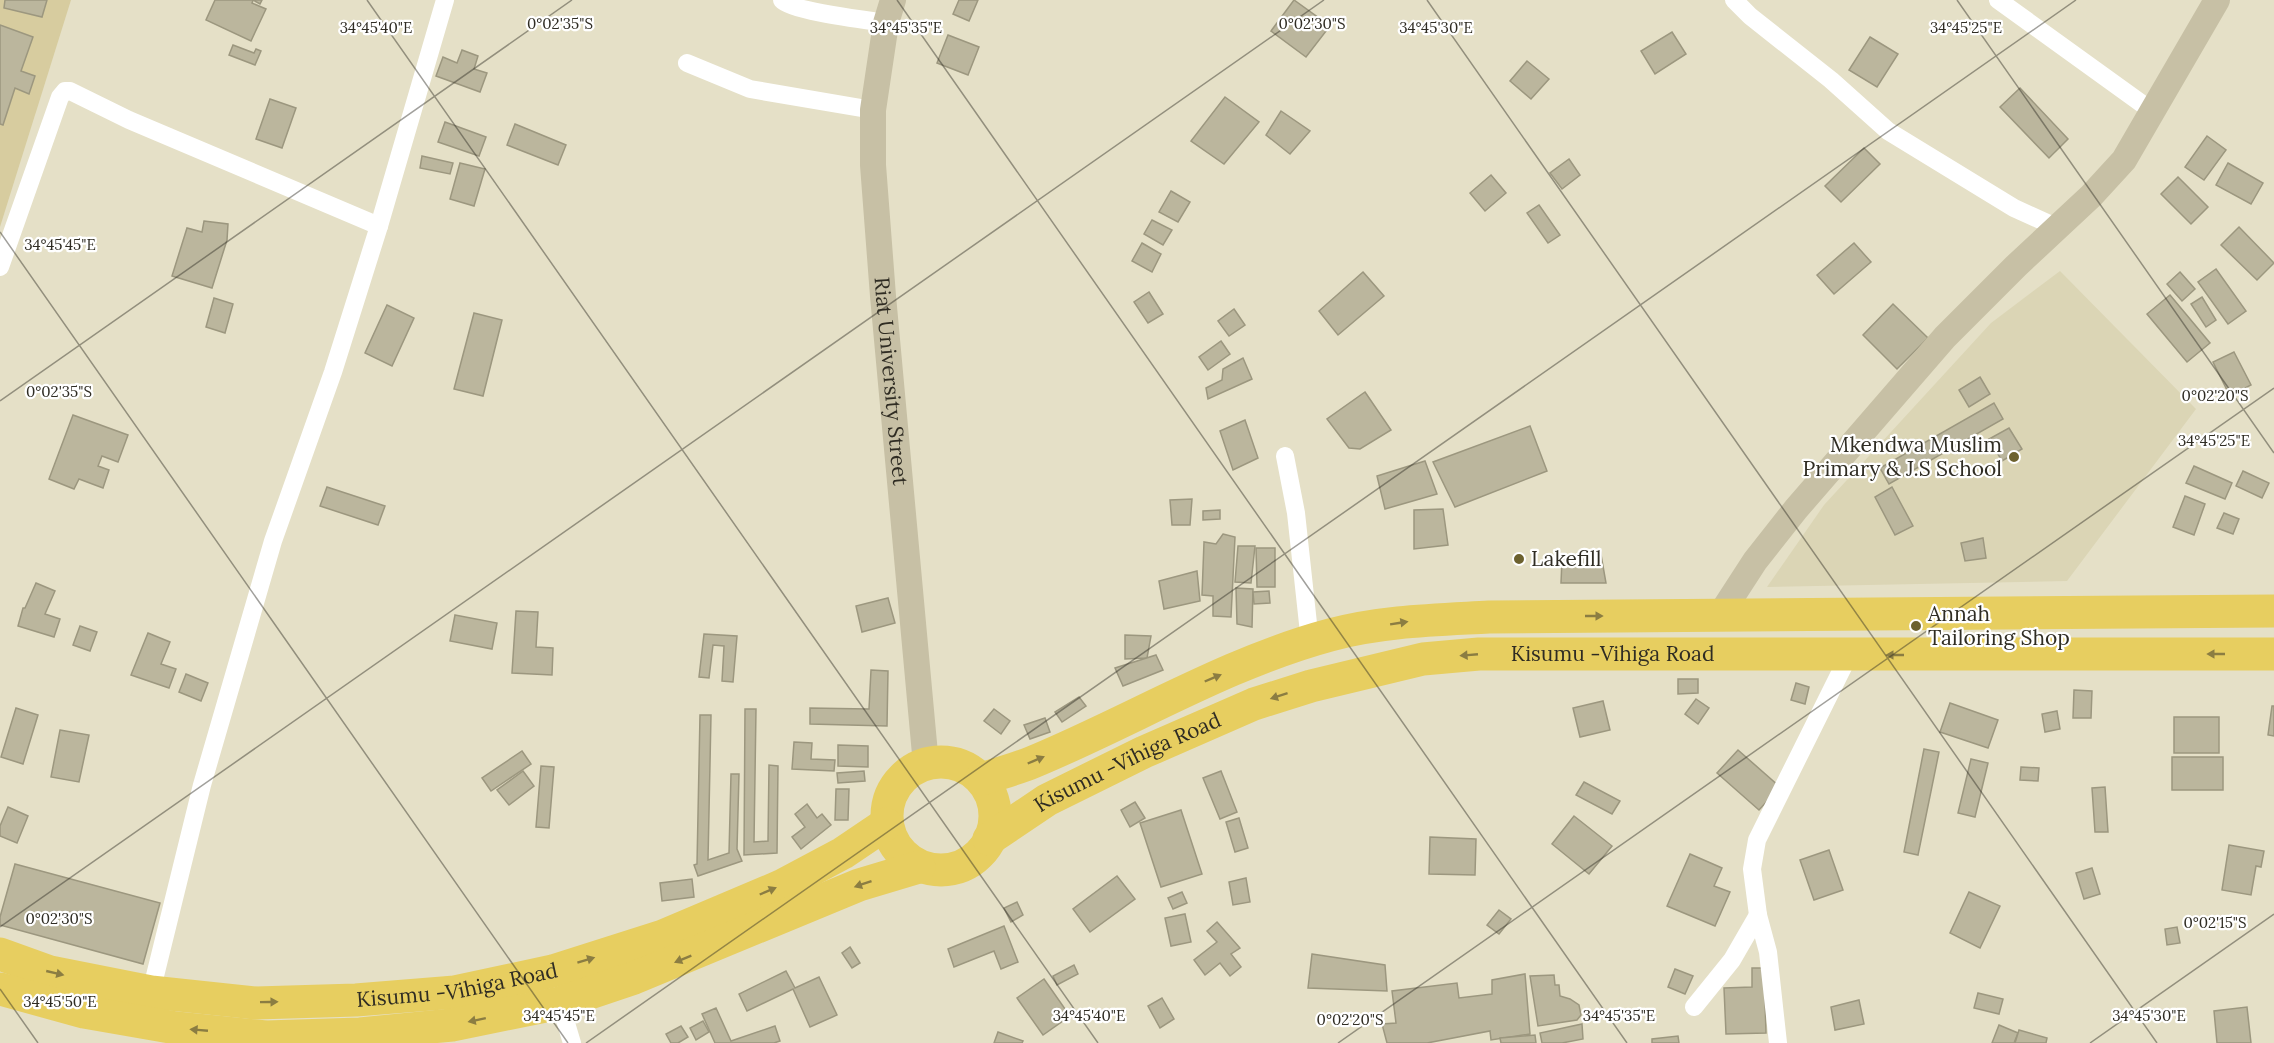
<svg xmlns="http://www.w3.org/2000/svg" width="2274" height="1043" font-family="Lora,serif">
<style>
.built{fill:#dbd5b5}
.green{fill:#d7cc9f}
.building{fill:#bbb69d;stroke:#9c977f;stroke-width:1.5}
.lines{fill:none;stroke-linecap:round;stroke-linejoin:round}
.street{stroke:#fff;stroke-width:18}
.secondary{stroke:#c7c0a5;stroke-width:26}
.highway{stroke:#e7ce60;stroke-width:33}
.oneway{fill:#8b7d42}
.ticks{fill:none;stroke:#2f2c23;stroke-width:1.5;stroke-opacity:0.45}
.poi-dot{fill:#6c612e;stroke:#fff;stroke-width:2}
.labels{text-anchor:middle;stroke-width:4.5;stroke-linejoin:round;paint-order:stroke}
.street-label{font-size:21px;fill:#2f2c23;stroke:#fff}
.poi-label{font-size:21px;fill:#2f2c23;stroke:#fff;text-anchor:start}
.ticks-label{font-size:15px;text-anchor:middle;fill:#2f2c23;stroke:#fff;stroke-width:4.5;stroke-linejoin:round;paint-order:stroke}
</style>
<rect width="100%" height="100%" fill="#e5e0c7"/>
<path class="built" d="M2060 271 2196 409 2067 581 1767 587 1824 505 1991 323Z"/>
<path class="green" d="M0 0H71L0 227Z"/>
<g class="building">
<path d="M5 0H47L42 17 4 8Z"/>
<path d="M253 0 252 3 266 9 251 41 206 20 215 0H262L260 4Z"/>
<path d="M959 0H978L969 21 953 14Z"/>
<path d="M1294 0 1330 26 1306 57 1271 31Z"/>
<path d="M0 25 33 37 21 71 35 76 29 94 15 88 3 125 0 124Z"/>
<path d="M1672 32 1686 54 1655 74 1641 51Z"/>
<path d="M948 35 979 47 968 75 937 63Z"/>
<path d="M1870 37 1898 54 1877 87 1849 70Z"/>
<path d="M233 45 254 53 256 49 261 51 255 65 229 55Z"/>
<path d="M462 50 478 56 474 69 487 73 480 92 436 76 443 57 457 63Z"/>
<path d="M1527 61 1549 79 1531 99 1510 81Z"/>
<path d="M2020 88 2068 139 2049 158 2000 107Z"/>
<path d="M1225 97 1259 122 1224 164 1191 141Z"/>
<path d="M270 99 296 108 282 148 256 139Z"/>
<path d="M1281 111 1310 131 1290 154 1266 135Z"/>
<path d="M445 122 486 137 479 156 438 142Z"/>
<path d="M515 124 566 145 558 165 507 145Z"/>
<path d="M2207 136 2226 150 2204 180 2185 167Z"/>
<path d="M1864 148 1880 164 1841 202 1825 186Z"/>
<path d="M422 156 453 163 450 174 420 168Z"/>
<path d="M1569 159 1580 175 1562 189 1550 173Z"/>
<path d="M460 163 485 169 474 206 450 199Z"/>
<path d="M2228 163 2263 183 2251 204 2216 185Z"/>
<path d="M1491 175 1506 193 1485 211 1470 193Z"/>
<path d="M2178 177 2208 207 2191 224 2161 194Z"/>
<path d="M1171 191 1190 202 1178 222 1159 212Z"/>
<path d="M1539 205 1560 235 1548 243 1527 213Z"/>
<path d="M1152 220 1172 230 1163 245 1144 234Z"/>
<path d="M204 221 228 224 227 240 212 288 172 276 187 228 202 232Z"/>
<path d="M2239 227 2274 263 2257 280 2221 245Z"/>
<path d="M1142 243 1161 254 1152 272 1132 261Z"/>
<path d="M1854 243 1871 262 1834 294 1817 275Z"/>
<path d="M2216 269 2246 311 2228 324 2198 282Z"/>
<path d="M1363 272 1384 296 1338 335 1319 311Z"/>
<path d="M2180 272 2195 289 2182 301 2167 284Z"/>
<path d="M1149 292 1163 314 1148 323 1134 302Z"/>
<path d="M2170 295 2210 343 2187 362 2147 314Z"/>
<path d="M2202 297 2216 320 2206 327 2191 304Z"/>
<path d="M214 298 233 304 225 333 206 327Z"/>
<path d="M1893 304 1928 338 1897 369 1863 335Z"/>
<path d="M387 305 414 318 392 366 365 353Z"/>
<path d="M1234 309 1245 325 1229 336 1218 321Z"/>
<path d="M474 313 502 320 483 396 454 389Z"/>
<path d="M1221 341 1230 354 1208 370 1199 357Z"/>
<path d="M2234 352 2251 385 2230 396 2213 362Z"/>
<path d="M1243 358 1252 379 1208 399 1206 388 1222 380 1223 369Z"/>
<path d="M1980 377 1990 394 1969 407 1959 390Z"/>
<path d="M1365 392 1391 430 1360 449 1349 448 1327 419Z"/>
<path d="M1994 403 2003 419 1889 484 1880 468Z"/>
<path d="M73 415 128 435 118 462 102 456 98 466 109 470 103 488 79 479 74 489 49 479Z"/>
<path d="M1245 420 1258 458 1233 470 1220 431Z"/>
<path d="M1530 426 1547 471 1455 507 1433 462Z"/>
<path d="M2009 428 2022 449 2002 461 1989 439Z"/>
<path d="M1425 461 1437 494 1385 509 1377 476Z"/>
<path d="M2194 466 2232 483 2225 499 2186 483Z"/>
<path d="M2243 471 2269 483 2262 498 2236 486Z"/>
<path d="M327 487 385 506 378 525 320 506Z"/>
<path d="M1892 487 1913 526 1895 535 1875 497Z"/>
<path d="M2185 496 2205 504 2194 535 2173 527Z"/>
<path d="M1192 499 1190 525H1172L1170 500Z"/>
<path d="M1443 509 1448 545 1414 549V510Z"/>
<path d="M1220 510V519L1203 520V511Z"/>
<path d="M2224 513 2239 519 2233 534 2217 528Z"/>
<path d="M1223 534 1235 537 1231 617 1213 616V596L1202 595 1204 542 1216 544Z"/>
<path d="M1983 538 1986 558 1965 561 1961 543Z"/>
<path d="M1238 546H1255L1251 583 1235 582Z"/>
<path d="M1256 548H1275V587H1257Z"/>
<path d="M1600 549 1606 583H1561L1562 559Z"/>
<path d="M1197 571 1200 601 1164 609 1159 581Z"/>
<path d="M36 583 55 591 45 614 60 619 54 637 18 626 23 608H25Z"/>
<path d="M1236 588 1253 589 1252 627 1237 624Z"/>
<path d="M1269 591 1270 603 1254 604 1253 592Z"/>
<path d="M888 598 895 623 862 632 856 606Z"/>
<path d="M516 611 538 612 536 647 553 648 552 675 512 673Z"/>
<path d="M455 615 497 623 492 649 450 641Z"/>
<path d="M80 626 97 632 90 651 73 645Z"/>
<path d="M148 633 170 642 161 664 176 669 169 688 131 675Z"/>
<path d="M704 634 737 636 733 682 722 681 724 646 713 645 709 678 699 677Z"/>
<path d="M1125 635 1151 636 1147 658 1125 659Z"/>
<path d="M1156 655 1163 670 1123 686 1115 668Z"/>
<path d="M871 670 888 671 887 726 810 724V708L869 709Z"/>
<path d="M186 674 208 683 201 701 179 692Z"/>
<path d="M1678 679H1698V693L1678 694Z"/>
<path d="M1796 683 1809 687 1805 704 1791 700Z"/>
<path d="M2074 690 2092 691 2091 718H2073Z"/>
<path d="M1079 697 1086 706 1062 722 1055 712Z"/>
<path d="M1696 699 1709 708 1698 724 1685 714Z"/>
<path d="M1603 701 1610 730 1580 737 1573 708Z"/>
<path d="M1950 703 1998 720 1988 748 1940 732Z"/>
<path d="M2272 706H2274V736L2268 735Z"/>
<path d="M16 708 38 715 23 764 1 757Z"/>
<path d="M745 709H756L754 842 768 841 769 765 778 766 777 853 744 855Z"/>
<path d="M994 709 1010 721 1001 734 984 721Z"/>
<path d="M2057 711 2060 729 2045 732 2042 714Z"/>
<path d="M700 715H711L708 860 729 853 731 774H739L737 849 742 861 698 876 694 865 697 864Z"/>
<rect x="2174" y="717" width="45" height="36"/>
<path d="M1045 718 1050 732 1030 739 1024 725Z"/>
<path d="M60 730 89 735 79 782 51 777Z"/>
<path d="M794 742 812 743 811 759 835 760 834 771 792 769Z"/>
<path d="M838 745 868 746V767L838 766Z"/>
<path d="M1924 749 1939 752 1918 855 1904 852Z"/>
<path d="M1738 750 1780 787 1759 810 1717 773Z"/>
<path d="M522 751 531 764 491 791 482 778Z"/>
<rect x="2172" y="757" width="51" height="33"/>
<path d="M1971 759 1988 763 1975 817 1958 813Z"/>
<path d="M541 766 554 767 549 828 536 827Z"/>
<path d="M2021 767 2039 768 2038 781 2020 780Z"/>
<path d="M523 771 534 786 509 805 497 790Z"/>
<path d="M864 771 865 781 838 783 837 773Z"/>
<path d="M1221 771 1237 812 1220 819 1203 778Z"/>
<path d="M1584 782 1620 801 1612 814 1576 795Z"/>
<path d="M2105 787 2108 832H2095L2092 788Z"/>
<path d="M836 789H849L848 820H835Z"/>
<path d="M1135 802 1145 818 1130 827 1121 810Z"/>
<path d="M807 804 817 818 822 814 831 825 801 849 792 837 805 827 795 814Z"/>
<path d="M8 807 28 816 17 843 0 836V826Z"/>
<path d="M1181 810 1202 874 1161 887 1140 823Z"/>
<path d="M1574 816 1612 846 1589 874 1552 844Z"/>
<path d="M1239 818 1248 848 1235 852 1226 822Z"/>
<path d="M1430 837 1476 839 1475 875 1429 874Z"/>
<path d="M2229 845 2264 851 2261 867 2256 866 2251 895 2222 890Z"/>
<path d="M1829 850 1843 890 1814 900 1800 860Z"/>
<path d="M1690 854 1722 868 1714 886 1730 892 1715 926 1667 906Z"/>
<path d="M15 864 160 903 143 964 0 925V917Z"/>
<path d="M2092 868 2100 894 2084 899 2076 873Z"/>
<path d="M1117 876 1135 899 1090 932 1073 909Z"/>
<path d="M1246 878 1250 902 1233 905 1229 882Z"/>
<path d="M692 879 694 897 662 901 660 883Z"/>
<path d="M1182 892 1187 903 1173 909 1168 898Z"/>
<path d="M1969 892 2000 906 1980 948 1950 933Z"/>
<path d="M1017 902 1023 915 1011 922 1004 908Z"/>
<path d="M1499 910 1511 919 1499 934 1487 925Z"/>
<path d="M1185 914 1191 942 1171 946 1165 918Z"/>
<path d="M1217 922 1240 948 1231 954 1241 967 1230 976 1220 963 1205 975 1194 960 1217 942 1207 931Z"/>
<path d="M1004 926 1018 962 1001 969 994 951 954 967 948 949Z"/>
<path d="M2177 927 2180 943 2167 945 2165 929Z"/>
<path d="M850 947 860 963 852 968 842 953Z"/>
<path d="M1312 954 1385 965 1387 991 1308 988Z"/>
<path d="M1074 965 1078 974 1057 985 1053 976Z"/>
<path d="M1752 968H1764L1766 1033 1726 1034 1724 988 1752 987Z"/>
<path d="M1675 969 1693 976 1685 994 1668 987Z"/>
<path d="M786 971 795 988 819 977 837 1015 810 1027 793 989 747 1011 739 994Z"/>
<path d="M1525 974 1530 1034 1491 1040 1490 1031 1427 1043H1387L1382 1024 1396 1023 1392 991 1457 983 1459 998 1492 994V980Z"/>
<path d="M1554 975 1555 985H1559L1560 996 1570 999 1579 1005 1581 1015 1577 1020 1538 1026 1530 976Z"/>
<path d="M1044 979 1070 1016 1043 1035 1017 998Z"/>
<path d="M1978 993 2003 999 1999 1014 1974 1008Z"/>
<path d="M1162 998 1174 1019 1160 1028 1148 1006Z"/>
<path d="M1859 1000 1864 1024 1835 1030 1831 1007Z"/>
<path d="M2247 1007 2251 1043H2217L2214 1011Z"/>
<path d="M716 1008 731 1041 775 1026 780 1041 774 1043H715L702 1014Z"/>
<path d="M703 1021 709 1032 696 1040 690 1028Z"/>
<path d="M1582 1024 1583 1039 1562 1043H1542L1540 1033Z"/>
<path d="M1999 1025 2018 1033 2014 1043H1992Z"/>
<path d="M681 1026 688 1037 678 1043H671L666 1034Z"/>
<path d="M2019 1030 2047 1038 2046 1043H2015Z"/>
<path d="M998 1032 1023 1041 1022 1043H994Z"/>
<path d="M1535 1035 1536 1043H1501L1500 1038Z"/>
<path d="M1678 1036 1679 1043H1652V1039Z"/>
</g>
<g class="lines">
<g class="street">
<path d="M782 0C791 11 867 20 886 23"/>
<path d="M1734 0 1750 16 1831 80 1888 131 2014 208 2058 228"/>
<path d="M1998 0 2152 111"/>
<path d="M687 63 750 89 873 110"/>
<path d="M0 267 60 97 65 91H70L129 120 379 226"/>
<path d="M1285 456 1296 513 1310 642"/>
<path d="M151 992 202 785 273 541 333 372 379 226 445 0"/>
<path d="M560 1003 572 1043"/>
<path d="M1694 1007 1732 960 1758 915"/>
<path d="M1778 1043 1768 952 1758 915 1752 869 1757 840 1849 655"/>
</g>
<g class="secondary">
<path id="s1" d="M893 0 886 23 873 110V165L883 296 926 765"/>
<path d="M1720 615 1755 561 1796 509 1945 337 2016 266 2091 196 2124 160 2217 0"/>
</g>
<g class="highway">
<circle cx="941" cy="816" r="54"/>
<path d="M981 779C998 774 1016 769 1033 762 1132 721 1226 663 1330 635 1382 621 1436 620 1489 617L2274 611"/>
<path id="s2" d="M989 839 1047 800 1144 752 1254 704 1311 686 1423 659 1479 654H2274"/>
<path id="s3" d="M0 954 50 972 151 992 256 1003 356 1000 455 992 553 971 663 936 781 886 843 853 886 824"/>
<path d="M0 989 84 1012 176 1028 266 1037 360 1034 452 1025 560 1003 634 978 859 885 919 867"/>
</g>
</g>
<defs><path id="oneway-solid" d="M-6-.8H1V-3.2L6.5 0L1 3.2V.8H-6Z" transform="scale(1.5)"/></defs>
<g class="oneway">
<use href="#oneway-solid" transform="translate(1594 616)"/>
<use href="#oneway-solid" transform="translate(1399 623) rotate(-9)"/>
<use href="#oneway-solid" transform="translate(2216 654) rotate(180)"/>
<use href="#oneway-solid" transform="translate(1469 655) rotate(175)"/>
<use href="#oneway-solid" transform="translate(1895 655) rotate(180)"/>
<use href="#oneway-solid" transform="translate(1213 678) rotate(-23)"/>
<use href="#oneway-solid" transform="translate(1279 696) rotate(162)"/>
<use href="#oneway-solid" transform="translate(1036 760) rotate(-23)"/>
<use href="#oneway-solid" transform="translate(863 884) rotate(161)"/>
<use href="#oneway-solid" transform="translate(768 891) rotate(-23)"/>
<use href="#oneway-solid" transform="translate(683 959) rotate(158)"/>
<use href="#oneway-solid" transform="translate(586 960) rotate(-17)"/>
<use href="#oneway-solid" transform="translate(55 973) rotate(13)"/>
<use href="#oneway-solid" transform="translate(269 1002) rotate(-1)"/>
<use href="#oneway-solid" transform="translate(477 1020) rotate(168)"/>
<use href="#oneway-solid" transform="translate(199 1030) rotate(-175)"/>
</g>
<path class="ticks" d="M367 0 1098 1043M897 0 1627 1043M1427 0 2157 1043M1957 0 2274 453M0 232 568 1043M0 401 572 0M0 927 1324 0M0 989 38 1043M586 1043 2076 0M1338 1043 2274 388M2090 1043 2274 914"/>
<g class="poi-dot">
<circle cx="2014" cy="457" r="6"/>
<circle cx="1519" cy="559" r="6"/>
<circle cx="1916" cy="626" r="6"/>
</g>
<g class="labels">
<g class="street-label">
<text dy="7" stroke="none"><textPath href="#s1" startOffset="384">Riat University Street</textPath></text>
<text dy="7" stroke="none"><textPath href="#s2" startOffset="663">Kisumu -Vihiga Road</textPath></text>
<text dy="7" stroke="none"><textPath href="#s2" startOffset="159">Kisumu -Vihiga Road</textPath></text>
<text dy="7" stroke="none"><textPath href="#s3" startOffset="464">Kisumu -Vihiga Road</textPath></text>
</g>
<g class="poi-label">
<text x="2002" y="452" text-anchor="end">Mkendwa Muslim<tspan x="2002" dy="24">Primary &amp; J.S School</tspan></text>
<text x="1531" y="566">Lakefill</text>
<text x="1928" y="621">Annah<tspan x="1928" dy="24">Tailoring Shop</tspan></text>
</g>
</g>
<g class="ticks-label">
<text x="1312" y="29">0°02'30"S</text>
<text x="560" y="29">0°02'35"S</text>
<text x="376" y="33">34°45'40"E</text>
<text x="906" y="33">34°45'35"E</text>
<text x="1966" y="33">34°45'25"E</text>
<text x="1436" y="33">34°45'30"E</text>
<text x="60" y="250">34°45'45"E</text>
<text x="59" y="397">0°02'35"S</text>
<text x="2215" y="401">0°02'20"S</text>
<text x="2214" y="446">34°45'25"E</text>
<text x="59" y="924">0°02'30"S</text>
<text x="2215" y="928">0°02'15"S</text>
<text x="60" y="1007">34°45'50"E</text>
<text x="559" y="1021">34°45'45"E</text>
<text x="1089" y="1021">34°45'40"E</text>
<text x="1619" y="1021">34°45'35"E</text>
<text x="2149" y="1021">34°45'30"E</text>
<text x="1350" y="1025">0°02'20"S</text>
</g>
</svg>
